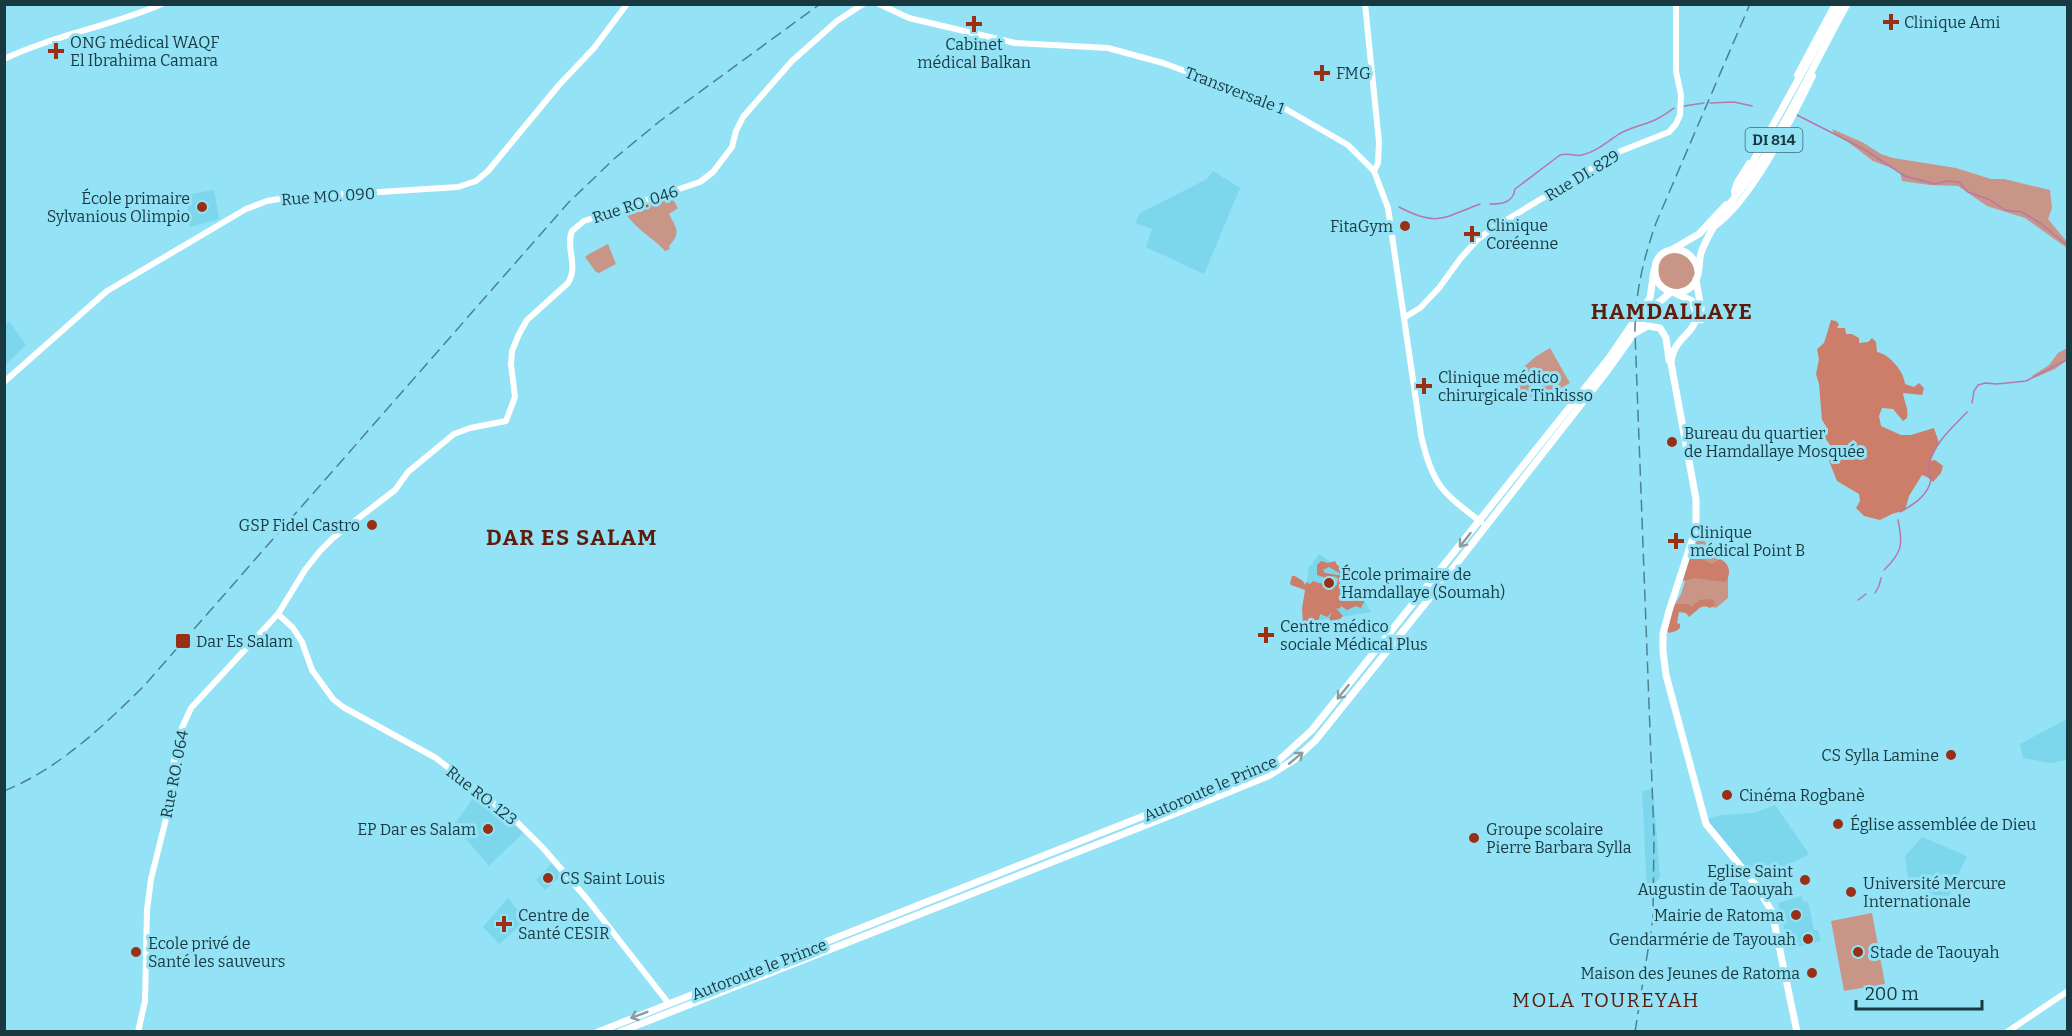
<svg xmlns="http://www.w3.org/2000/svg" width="2072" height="1036" font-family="Bitter,serif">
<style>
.built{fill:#7dd7ec}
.green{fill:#c99587}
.forest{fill:#cc7e6a}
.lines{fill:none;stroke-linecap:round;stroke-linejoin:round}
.stream{stroke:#b778a9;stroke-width:1.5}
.secondary{stroke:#fff;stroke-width:6}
.primary{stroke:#fff;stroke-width:7}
.rail{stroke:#4d828e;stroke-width:1.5;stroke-dasharray:12 6;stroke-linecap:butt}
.oneway{stroke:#8c9ca0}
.poi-dot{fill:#993016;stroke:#94e2f5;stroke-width:2}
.labels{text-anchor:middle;stroke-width:6;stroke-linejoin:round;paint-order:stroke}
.shield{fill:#94e2f5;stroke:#3d6c76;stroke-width:1.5}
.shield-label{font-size:15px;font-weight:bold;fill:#183940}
.poi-label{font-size:16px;fill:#183940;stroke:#94e2f5;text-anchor:start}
.street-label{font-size:16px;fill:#183940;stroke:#94e2f5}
.quarter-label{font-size:20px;letter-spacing:1.5px;fill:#5e1c0c;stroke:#94e2f5}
.district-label{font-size:22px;font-weight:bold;letter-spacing:1.5px;fill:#5e1c0c;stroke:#94e2f5}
</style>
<rect width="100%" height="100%" fill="#94e2f5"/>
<g class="built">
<path d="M1213 171 1240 188 1204 274 1146 247 1152 229 1135 223 1140 213 1207 179Z"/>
<path d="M214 190 219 219 190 227 186 195Z"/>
<path d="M9 321 26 345 5 365V325Z"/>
<path d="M1319 554 1341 569 1362 596 1371 612 1304 623 1308 569Z"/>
<path d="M2067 719V760L2050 763 2023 758 2020 744Z"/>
<path d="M1653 789 1660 877 1647 892 1642 791Z"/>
<path d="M475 795 511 822 523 833 489 866 454 825Z"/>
<path d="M1775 805 1809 854 1757 881 1748 874 1706 819 1722 815 1754 813Z"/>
<path d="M1922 837 1967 856 1947 900 1909 884 1905 856Z"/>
<path d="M551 864 562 875 545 890 536 880Z"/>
<path d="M1802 896 1803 902 1808 901 1814 930H1818L1821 941 1789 949 1778 903Z"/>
<path d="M508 898 526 921 499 944 483 927Z"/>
</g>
<g class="green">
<path d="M1832 129 1862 142 1881 154 1893 158 1956 168 1991 179H2004L2050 190 2052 208 2048 219 2067 242V248L2025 218 1987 206 1958 186 1930 185 1902 181 1900 171 1873 161 1848 142 1835 135Z"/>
<path d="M671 196 678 208 669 214C677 229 681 233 669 246L670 249 665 251C655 239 627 223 625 210L630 206Z"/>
<path d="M608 244 616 264 599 273 596 272 585 257 589 254Z"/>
<circle cx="1676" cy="271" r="19"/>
<path d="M1550 348 1570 383 1542 398 1536 393 1530 397 1519 389 1511 378 1535 357Z"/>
<path d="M2067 348V360L2055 369 2034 378 2032 376 2049 365 2058 353Z"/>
<path d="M1703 540 1710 546 1728 576V598L1716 608 1709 606 1691 609 1675 604C1686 590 1683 577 1693 561L1691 552 1697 541Z"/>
<path d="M1872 913 1885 984 1844 991 1831 921Z"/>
</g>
<g class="forest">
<path d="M1831 320 1836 321 1839 324 1837 328H1845L1846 334H1852L1859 338V343L1868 342 1872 338 1876 342 1877 352C1889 354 1904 371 1905 384L1914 387 1919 383 1924 388 1922 395 1903 393C1904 402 1909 408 1907 418L1903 421 1893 409 1882 408 1879 416 1881 426 1901 435H1911L1934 428 1939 443 1930 461 1935 460 1943 466 1941 473 1933 482 1927 477 1922 475 1909 496 1905 510 1892 514 1880 520 1864 516 1856 508 1860 501 1859 494 1837 481 1829 461C1835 452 1832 447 1825 438L1826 426 1822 420 1819 384 1816 374 1819 359 1817 349 1824 343Z"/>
<path d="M1696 556 1712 564 1720 559C1730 564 1732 574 1725 582L1695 578 1683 581 1689 559Z"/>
<path d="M1321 561 1328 563 1335 561 1337 565 1344 569V572L1341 574 1329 567 1323 570 1325 573 1344 576 1343 581 1346 583 1351 581 1358 589 1359 594 1364 595 1366 598 1361 608 1356 606 1347 610 1341 606 1340 609 1336 608 1343 616 1340 619 1331 621 1329 618 1332 612 1327 617 1320 614 1318 623 1307 624 1303 622 1302 609 1305 590 1291 585 1290 583 1292 576H1295L1303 581 1305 585 1306 582 1310 584 1313 581 1319 583 1337 585 1338 578 1333 576 1329 579 1317 575V565Z"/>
<path d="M1706 599 1714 600 1715 605 1710 608 1703 605 1689 617 1686 613 1679 612 1677 623 1680 624V628L1676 631 1669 633 1666 630 1673 604H1688L1691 607 1700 600Z"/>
</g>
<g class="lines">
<g class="stream">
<path d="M1710 103 1734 102 1752 106"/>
<path d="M1684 106 1704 103"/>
<path d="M1797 115 1862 148 1905 176 1935 184 1947 181 1959 182 1968 192 1990 200 2005 210 2022 212 2040 223 2068 246"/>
<path d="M1490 204C1502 204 1513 203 1515 189L1560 155C1570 152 1574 157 1582 155 1596 152 1607 142 1619 134 1629 128 1639 126 1650 122 1659 119 1667 113 1674 108"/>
<path d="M1399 207C1437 227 1443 218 1480 204"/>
<path d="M1972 403 1974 391 1978 385 1985 383 1997 384 2026 381 2068 359"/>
<path d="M1900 512C1913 505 1929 495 1931 479 1931 475 1928 470 1929 465 1933 444 1953 427 1967 412"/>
<path d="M1884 570C1903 552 1903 543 1898 520"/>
<path d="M1875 593 1879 586 1881 578"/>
<path d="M1858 600 1866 594"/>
</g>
<g class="secondary">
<path d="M879 4 909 18 1015 43 1108 48 1163 63 1282 107 1348 145 1374 171 1388 208 1421 435C1432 485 1442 492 1481 522"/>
<path d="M1365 4 1379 142 1378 163 1374 171"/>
<path d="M4 59C55 35 111 26 162 4"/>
<path d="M1797 75 1835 4"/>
<path d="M1734 191 1737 182 1749 163"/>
<path d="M1714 227C1753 200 1792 118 1813 76"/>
<path d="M1405 317 1420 308 1439 288 1460 259 1478 239 1498 225 1621 151 1669 132 1676 124 1680 115 1681 95 1676 71V4"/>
<path d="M4 382 107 291 246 209 267 201 285 198 458 187 476 181 488 171 559 85 594 48 627 4"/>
<path d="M278 614 293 628 302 642 312 670 333 699 343 707 436 758 515 820 543 848 587 899 669 1004"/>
<path d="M138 1032 145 1001 147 910 151 879 170 803 175 752 181 730 191 708 278 614 305 570 320 551 334 537 395 490 408 472 454 434 470 428 506 421 515 397 511 364 512 351 519 334 527 320 568 283C579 265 565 248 572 231L584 221 700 182 713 172 732 147 736 131 743 117 792 61 837 21 863 4"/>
<path d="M2007 1032 2068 991"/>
</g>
<g class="primary">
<path d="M1735 194 1840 4"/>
<path d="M1673 249 1699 234 1726 205"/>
<path d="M1698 271C1693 242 1654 243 1655 271 1655 290 1678 299 1691 287 1701 278 1698 264 1701 253 1704 244 1709 235 1713 228 1728 203 1749 182 1764 157 1794 108 1819 55 1847 4"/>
<path d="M1696 280 1701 308V320"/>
<path d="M1675 293 1692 301 1697 316C1693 336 1673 338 1671 363L1696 499V528L1669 611 1663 634V651L1666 675 1706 824 1756 885 1772 912 1797 1032"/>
<path d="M1637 332 1648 326 1660 328 1666 338 1669 360"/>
<path d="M598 1032 1265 768 1278 761 1312 730 1609 358 1650 298 1654 271"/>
<path d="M620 1032 1202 803 1268 776 1294 760 1315 741 1436 590 1608 370 1652 308 1671 292"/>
</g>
<g class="rail">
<path d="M4 791C60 768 102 727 144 686L568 203 615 158 660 121 820 4"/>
<path d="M1635 1032 1653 918 1654 837 1635 333C1635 294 1643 260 1656 223L1750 4"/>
</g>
</g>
<defs><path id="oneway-shaft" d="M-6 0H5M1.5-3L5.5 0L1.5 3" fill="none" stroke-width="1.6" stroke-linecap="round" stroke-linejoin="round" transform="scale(1.5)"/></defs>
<g class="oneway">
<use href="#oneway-shaft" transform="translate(1465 540) rotate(128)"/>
<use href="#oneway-shaft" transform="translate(1343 692) rotate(129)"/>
<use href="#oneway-shaft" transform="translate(1296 758) rotate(-40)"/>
<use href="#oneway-shaft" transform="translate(639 1015) rotate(159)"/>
</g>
<g class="poi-dot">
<path d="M1888 13h6v6h6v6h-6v6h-6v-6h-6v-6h6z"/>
<path d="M971 15h6v6h6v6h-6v6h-6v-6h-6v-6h6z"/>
<path d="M53 42h6v6h6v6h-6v6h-6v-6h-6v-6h6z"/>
<path d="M1319 64h6v6h6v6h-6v6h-6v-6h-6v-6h6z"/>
<circle cx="202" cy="207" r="6"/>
<circle cx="1405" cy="226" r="6"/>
<path d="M1469 225h6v6h6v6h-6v6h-6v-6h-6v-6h6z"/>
<path d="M1421 377h6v6h6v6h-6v6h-6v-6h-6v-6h6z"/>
<circle cx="1672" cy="442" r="6"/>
<circle cx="372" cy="525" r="6"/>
<path d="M1673 532h6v6h6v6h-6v6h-6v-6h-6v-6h6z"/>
<circle cx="1329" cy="583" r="6"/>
<path d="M1263 626h6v6h6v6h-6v6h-6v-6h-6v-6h6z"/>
<rect x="175" y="633" width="16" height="16" rx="3"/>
<circle cx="1951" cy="755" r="6"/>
<circle cx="1727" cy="795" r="6"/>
<circle cx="1838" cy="824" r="6"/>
<circle cx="488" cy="829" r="6"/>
<circle cx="1474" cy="838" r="6"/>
<circle cx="548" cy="878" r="6"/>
<circle cx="1805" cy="880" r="6"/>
<circle cx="1851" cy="892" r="6"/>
<circle cx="1796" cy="915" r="6"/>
<path d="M501 915h6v6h6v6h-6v6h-6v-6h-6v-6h6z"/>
<circle cx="1808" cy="939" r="6"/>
<circle cx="136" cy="952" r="6"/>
<circle cx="1858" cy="952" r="6"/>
<circle cx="1812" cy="973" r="6"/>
</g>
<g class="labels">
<rect class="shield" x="1745.5" y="128" width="57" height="24" rx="4.5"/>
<g class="shield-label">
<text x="1774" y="145">DI 814</text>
</g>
<g class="poi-label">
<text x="1904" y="28">Clinique Ami</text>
<text x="70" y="48">ONG médical WAQF<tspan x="70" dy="18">El Ibrahima Camara</tspan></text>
<text x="974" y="50" text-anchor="middle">Cabinet<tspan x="974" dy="18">médical Balkan</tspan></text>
<text x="1336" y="79">FMG</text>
<text x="190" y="204" text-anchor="end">École primaire<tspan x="190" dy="18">Sylvanious Olimpio</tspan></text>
<text x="1486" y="231">Clinique<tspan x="1486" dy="18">Coréenne</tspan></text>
<text x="1393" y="232" text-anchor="end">FitaGym</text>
<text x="1438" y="383">Clinique médico<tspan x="1438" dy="18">chirurgicale Tinkisso</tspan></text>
<text x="1684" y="439">Bureau du quartier<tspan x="1684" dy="18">de Hamdallaye Mosquée</tspan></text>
<text x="360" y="531" text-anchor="end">GSP Fidel Castro</text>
<text x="1690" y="538">Clinique<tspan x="1690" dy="18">médical Point B</tspan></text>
<text x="1341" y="580">École primaire de<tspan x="1341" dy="18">Hamdallaye (Soumah)</tspan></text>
<text x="1280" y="632">Centre médico<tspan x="1280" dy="18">sociale Médical Plus</tspan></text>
<text x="196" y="647">Dar Es Salam</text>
<text x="1939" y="761" text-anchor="end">CS Sylla Lamine</text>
<text x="1739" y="801">Cinéma Rogbanè</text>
<text x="1850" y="830">Église assemblée de Dieu</text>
<text x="476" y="835" text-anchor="end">EP Dar es Salam</text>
<text x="1486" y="835">Groupe scolaire<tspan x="1486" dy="18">Pierre Barbara Sylla</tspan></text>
<text x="1793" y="877" text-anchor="end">Eglise Saint<tspan x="1793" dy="18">Augustin de Taouyah</tspan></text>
<text x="560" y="884">CS Saint Louis</text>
<text x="1863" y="889">Université Mercure<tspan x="1863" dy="18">Internationale</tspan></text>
<text x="518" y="921">Centre de<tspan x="518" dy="18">Santé CESIR</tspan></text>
<text x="1784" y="921" text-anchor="end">Mairie de Ratoma</text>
<text x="1796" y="945" text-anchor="end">Gendarmérie de Tayouah</text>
<text x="148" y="949">Ecole privé de<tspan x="148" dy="18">Santé les sauveurs</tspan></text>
<text x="1870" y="958">Stade de Taouyah</text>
<text x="1800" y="979" text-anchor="end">Maison des Jeunes de Ratoma</text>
</g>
<g class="street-label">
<text transform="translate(1235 90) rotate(21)" y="6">Transversale 1</text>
<text transform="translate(1582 175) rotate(-31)" y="6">Rue DI. 829</text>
<text transform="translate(328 196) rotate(-4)" y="6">Rue MO. 090</text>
<text transform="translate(635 204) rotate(-18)" y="6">Rue RO. 046</text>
<text transform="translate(174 774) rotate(-79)" y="6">Rue RO. 064</text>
<text transform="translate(1210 788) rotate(-23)" y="6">Autoroute le Prince</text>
<text transform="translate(482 795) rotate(38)" y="6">Rue RO. 123</text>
<text transform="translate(759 969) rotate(-21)" y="6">Autoroute le Prince</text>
</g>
<g class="quarter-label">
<text x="1606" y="1007">MOLA TOUREYAH</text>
</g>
<g class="district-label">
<text x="1672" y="319">HAMDALLAYE</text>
<text x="572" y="545">DAR ES SALAM</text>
</g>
</g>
<rect width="2072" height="1036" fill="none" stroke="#183940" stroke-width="12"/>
<path d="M1856 1000v9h126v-9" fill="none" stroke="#183940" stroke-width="3"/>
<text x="1865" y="1000" font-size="18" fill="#183940" stroke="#94e2f5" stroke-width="4.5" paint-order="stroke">200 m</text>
</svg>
